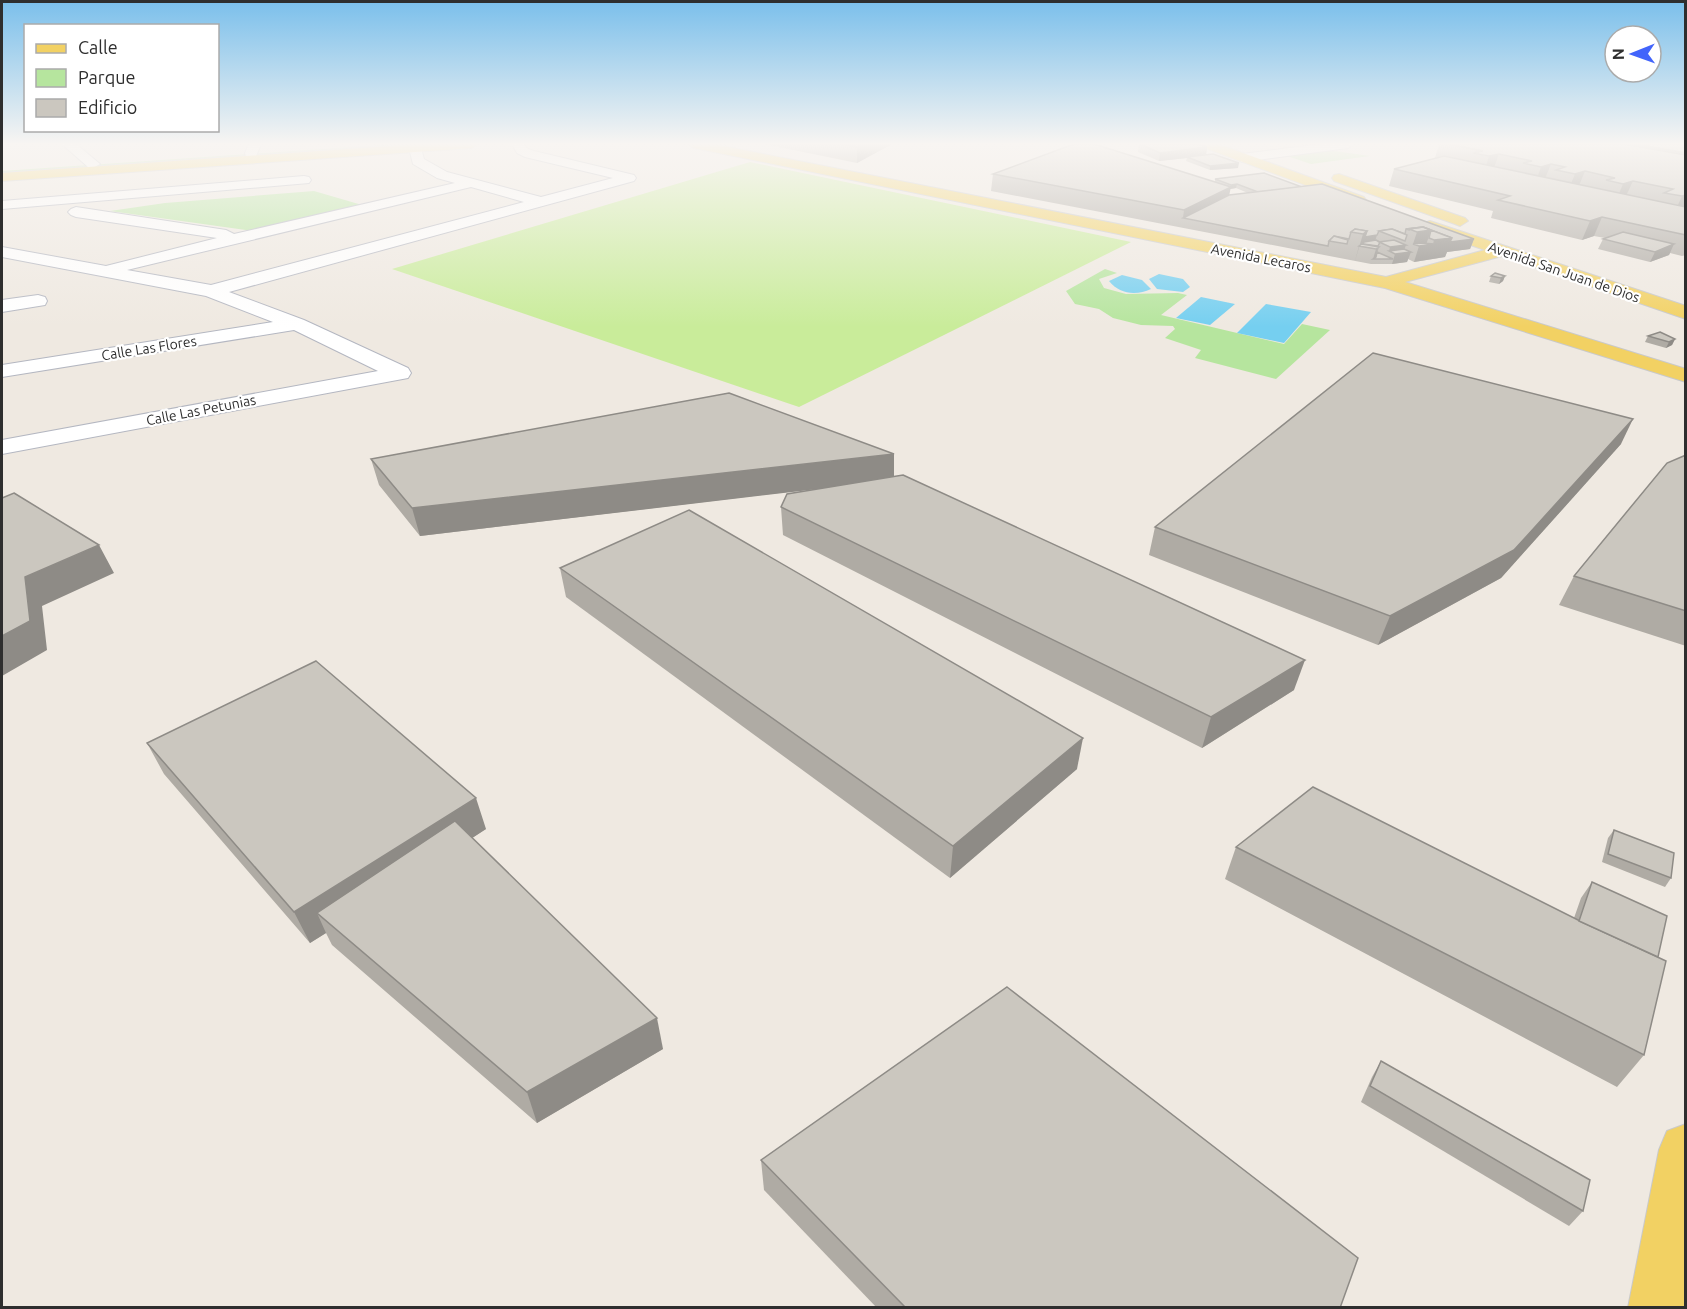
<svg xmlns="http://www.w3.org/2000/svg" width="1687" height="1309" font-family="Ubuntu,sans-serif">
<style>
.green{fill:#b6e59e}
.pitch{fill:#c9ec9a}
.water{fill:#75cff0}
.lines{fill:none;stroke-linecap:round;stroke-linejoin:round}
.minor-casing{stroke:#b4b7c1;stroke-width:2}
.major-casing{stroke:#c9c9c9;stroke-width:2}
.minor{fill:#fff;fill-rule:evenodd}
.major{fill:#f2d163;fill-rule:evenodd}
.wall{fill:#afaba4;fill-rule:evenodd}
.shaded-wall{fill:#8e8b86}
.building{fill:#cbc7bf;stroke:#8e8b86;stroke-width:1.5}
.labels{text-anchor:middle;stroke-width:4.5;stroke-linejoin:round;paint-order:stroke}
.far-street-label{font-size:14px;fill:#2e2e2e;stroke:#fff}
</style>
<rect width="100%" height="100%" fill="#efe9e1"/>
<g class="green">
<path d="M395 144H461L2 176V171Z"/>
<path d="M1327 150 1370 156 1311 164 1284 155Z"/>
<path d="M314 191 362 205 253 231 110 211 165 203Z"/>
<path d="M1105 269 1117 273 1099 279 1104 288 1126 294 1178 293 1187 295 1161 315 1284 344 1302 324 1330 330 1276 379 1195 358 1201 350 1165 338 1175 329 1173 326 1141 325 1113 318 1099 309 1075 304 1066 291Z"/>
</g>
<path class="pitch" d="M750 162 1131 242 799 407 392 269Z"/>
<g class="water">
<path d="M1159 274 1183 279 1190 287 1183 292 1157 289 1149 279Z"/>
<path d="M1122 275 1142 280 1151 289C1136 296 1119 294 1109 281Z"/>
<path d="M1201 297 1235 304 1210 325 1176 318Z"/>
<path d="M1266 304 1311 312 1284 343 1237 333Z"/>
</g>
<g class="lines">
<defs>
<g id="minor">
<path d="M62 144H76L100 164 93 168 88 167Z"/>
<path d="M249 144H261L256 156H246L245 153Z"/>
<path d="M415 144 421 148 424 159 447 172 541 197 613 178 525 157 517 153 512 144H524L526 148 534 151 634 175 636 178 634 181 229 292 304 320 408 368 411 373 408 378 2 454V440L378 371 294 330 2 377V365L273 322 206 296 2 257V247L106 266 217 238 76 217 71 215 68 212 71 209 76 207 226 230 234 234 455 183 437 178 413 164 409 148ZM471 187 524 202 211 285 127 270Z"/>
<path d="M1320 144H1354L1348 148 1242 162 1236 158 1242 154Z"/>
<path d="M304 176 309 177 311 180 309 183 2 209V201Z"/>
<path d="M38 295 45 297 47 301 45 305 2 312V300Z"/>
</g>
<g id="major">
<path d="M419 144H478L472 148 2 181V173Z"/>
<path d="M688 144H713L1386 277 1485 250 1424 229 1422 226 1424 223 1430 221 1686 306V319L1502 256 1405 282 1686 369V382L1385 288 694 148Z"/>
<path d="M1200 144H1218L1364 197 1366 200 1364 203H1354L1202 147Z"/>
<path d="M1339 174 1465 218 1468 221 1460 226 1455 224 1334 181 1332 178 1334 175Z"/>
<path d="M1686 1124V1308H1628L1659 1150 1667 1131Z"/>
</g>
</defs>
<use href="#minor" class="minor-casing"/>
<use href="#major" class="major-casing"/>
<use href="#minor" class="minor"/>
<use href="#major" class="major"/>
</g>
<g class="wall">
<path d="M764 144H892L857 163Z"/>
<path d="M1139 144 1207 147 1206 155 1238 168 1210 170 1186 161 1187 158 1159 161 1138 152Z"/>
<path d="M1439 144H1686V255L1682 256 1670 253 1669 255 1650 262 1598 249 1603 239 1605 238 1594 236 1582 240 1491 218 1493 211 1389 186 1394 169 1436 158H1435Z"/>
<path d="M993 174 1215 182V179L1302 187 1474 239 1470 249 1447 252 1445 257 1414 262 1408 259 1407 262 1392 264H1371L991 191ZM1236 188 1248 193 1229 195 1230 189Z"/>
<path d="M1491 276H1505L1503 281 1499 284 1489 282Z"/>
<path d="M1648 336 1675 339 1672 345 1666 348 1645 342Z"/>
<path d="M1621 444 1501 578 1378 645 1149 555 1155 527Z"/>
<path d="M1686 455V646L1559 605 1574 576Z"/>
<path d="M371 459 894 477 1294 690 1202 748 783 535 781 507 813 489 420 536 379 485Z"/>
<path d="M560 568 1077 769 950 878 566 597Z"/>
<path d="M147 743 486 829 472 838 663 1049 537 1123 332 945 326 933 310 943 164 774Z"/>
<path d="M1614 830 1671 878 1665 887 1602 862 1608 838Z"/>
<path d="M1236 847 1574 918 1581 898 1592 882 1658 957 1644 1055 1617 1087 1225 879Z"/>
<path d="M1381 1061 1583 1211 1569 1226 1361 1102 1372 1077Z"/>
<path d="M761 1160 1340 1308H877L764 1190Z"/>
</g>
<g class="shaded-wall">
<path d="M863 144H892L857 163V147Z"/>
<path d="M1207 147 1206 156 1187 157V158L1159 161 1160 153Z"/>
<path d="M1499 154 1493 170 1484 173 1489 156Z"/>
<path d="M1239 163 1238 168 1210 170V166Z"/>
<path d="M1551 164 1544 181 1535 184 1541 167Z"/>
<path d="M1585 171 1578 188 1568 191 1575 174Z"/>
<path d="M1633 181 1625 198 1616 201 1623 184Z"/>
<path d="M1237 184 1236 188 1230 189 1231 185Z"/>
<path d="M1231 187 1227 204 1183 218 1184 210Z"/>
<path d="M1686 195V205L1683 211 1674 214 1682 196Z"/>
<path d="M1602 217 1594 236 1582 240 1590 221Z"/>
<path d="M1431 230 1426 245 1433 244 1434 240 1452 238 1474 239 1470 249 1447 252 1445 257 1414 262 1419 246 1413 244 1417 232Z"/>
<path d="M1367 231 1377 235 1374 245 1359 246 1355 261 1363 234Z"/>
<path d="M1674 244 1669 255 1650 262 1655 252Z"/>
<path d="M1406 245 1403 253 1411 252 1407 262 1392 264 1395 254 1389 251 1390 247Z"/>
<path d="M1379 247 1375 259H1373L1376 249Z"/>
<path d="M1505 276 1503 281 1499 284 1501 278Z"/>
<path d="M1675 339 1672 345 1666 348 1669 342Z"/>
<path d="M1633 419 1621 444 1501 578 1378 645 1390 616Z"/>
<path d="M894 454V480L420 536 412 508Z"/>
<path d="M99 545 114 573 42 606 47 650 2 676V636L25 577Z"/>
<path d="M1305 660 1294 690 1202 748 1211 717Z"/>
<path d="M1083 738 1077 769 950 878 953 846Z"/>
<path d="M476 798 486 829 334 928 317 913 326 933 310 943 294 912Z"/>
<path d="M657 1018 663 1049 537 1123 527 1092Z"/>
</g>
<g class="building">
<path d="M843 144H863L857 147Z"/>
<path d="M1074 144H1094L1231 187 1184 210 993 174Z"/>
<path d="M1140 144H1198L1207 147 1160 153Z"/>
<path d="M1450 144H1623L1686 155V195L1682 196 1664 193 1673 189 1633 181 1623 184 1606 180 1615 178 1585 171 1575 174 1556 170 1565 167 1551 164 1541 167 1523 163 1532 161 1499 154 1489 156 1473 153 1483 151Z"/>
<path d="M1635 144H1686V153Z"/>
<path d="M1213 154 1239 163 1210 166 1187 157Z"/>
<path d="M1444 156 1686 207V235L1602 217 1590 221 1498 200 1510 196 1394 169Z"/>
<path d="M1264 173 1302 187 1258 192 1237 184 1231 185 1215 179Z"/>
<path d="M1322 184 1474 239 1450 242 1452 238 1423 227 1406 229 1405 234 1392 229 1379 231 1377 235 1365 237 1367 231 1355 229 1351 232 1349 239 1334 236 1329 241 1328 246 1183 218 1229 195Z"/>
<path d="M1423 227 1431 230 1417 232 1409 229Z"/>
<path d="M1423 227 1452 238 1434 240 1429 238 1431 230 1423 227 1409 229V230L1406 229Z"/>
<path d="M1355 229 1367 231 1363 234 1351 232Z"/>
<path d="M1392 229 1407 235 1405 241 1379 231Z"/>
<path d="M1623 232 1674 244 1655 252 1603 239Z"/>
<path d="M1334 236 1348 240 1347 244 1329 241Z"/>
<path d="M1376 240 1380 242 1378 246 1363 244 1364 242Z"/>
<path d="M1394 240 1406 245 1390 247 1379 242Z"/>
<path d="M1420 243 1435 244 1419 246 1413 244Z"/>
<path d="M1362 244 1379 247 1376 249 1359 246Z"/>
<path d="M1404 249 1411 252 1395 254 1389 251Z"/>
<path d="M1377 252 1393 259H1373L1376 257Z"/>
<path d="M1495 273 1505 276 1501 278 1491 276Z"/>
<path d="M1660 332 1675 339 1669 342 1648 336Z"/>
<path d="M1373 353 1633 419 1514 550 1390 616 1155 527Z"/>
<path d="M729 393 894 454 412 508 371 459Z"/>
<path d="M1686 455V611L1574 576 1667 463Z"/>
<path d="M903 475 1305 660 1211 717 781 507 787 494Z"/>
<path d="M14 493 99 545 25 577 30 621 2 636V498Z"/>
<path d="M689 510 1083 738 953 846 560 568Z"/>
<path d="M316 661 476 798 294 912 147 743Z"/>
<path d="M1313 787 1584 923 1666 961 1644 1055 1236 847Z"/>
<path d="M455 821 657 1018 527 1092 317 913Z"/>
<path d="M1614 830 1674 853 1671 878 1608 854Z"/>
<path d="M1592 882 1667 916 1658 957 1579 921Z"/>
<path d="M1007 987 1358 1258 1340 1308H906L761 1160Z"/>
<path d="M1381 1061 1590 1180 1583 1211 1370 1086Z"/>
</g>
<linearGradient id="sky" x2="0" y2="1"><stop stop-color="#7abfeb"/><stop offset="0.44" stop-color="#f8f5f2"/><stop offset="1" stop-color="#f8f5f2" stop-opacity="0"/></linearGradient>
<rect width="1687" height="327" fill="url(#sky)"/>
<g class="labels">
<g class="far-street-label">
<text transform="translate(1261 258) rotate(11)" y="5">Avenida Lecaros</text>
<text transform="translate(1564 272) rotate(19)" y="5">Avenida San Juan de Dios</text>
<text transform="translate(149 348) rotate(-9)" y="5">Calle Las Flores</text>
<text transform="translate(201 410) rotate(-11)" y="5">Calle Las Petunias</text>
</g>
</g>
<rect width="1687" height="1309" fill="none" stroke="#2e2e2e" stroke-width="6"/>
<rect x="24" y="24" width="195" height="108" fill="#ffffff" stroke="#ababab" stroke-width="1.5"/>
<rect x="36" y="44" width="30" height="9" fill="#f2d163" stroke="#ababab" stroke-width="1.5"/>
<text x="78" y="54" font-size="18" fill="#2e2e2e">Calle</text>
<rect x="36" y="69" width="30" height="18" fill="#b6e59e" stroke="#ababab" stroke-width="1.5"/>
<text x="78" y="84" font-size="18" fill="#2e2e2e">Parque</text>
<rect x="36" y="99" width="30" height="18" fill="#cbc7bf" stroke="#ababab" stroke-width="1.5"/>
<text x="78" y="114" font-size="18" fill="#2e2e2e">Edificio</text>
<g transform="translate(1633 54) rotate(269)"><circle r="28" fill="#ffffff" stroke="#ababab" stroke-width="1.5"/>
<path d="M0-4.5L10 22L0 15L-10 22Z" fill="#4264fb"/>
<text y="-9" font-size="16" font-weight="bold" text-anchor="middle" fill="#2e2e2e">N</text>
</g>
</svg>
